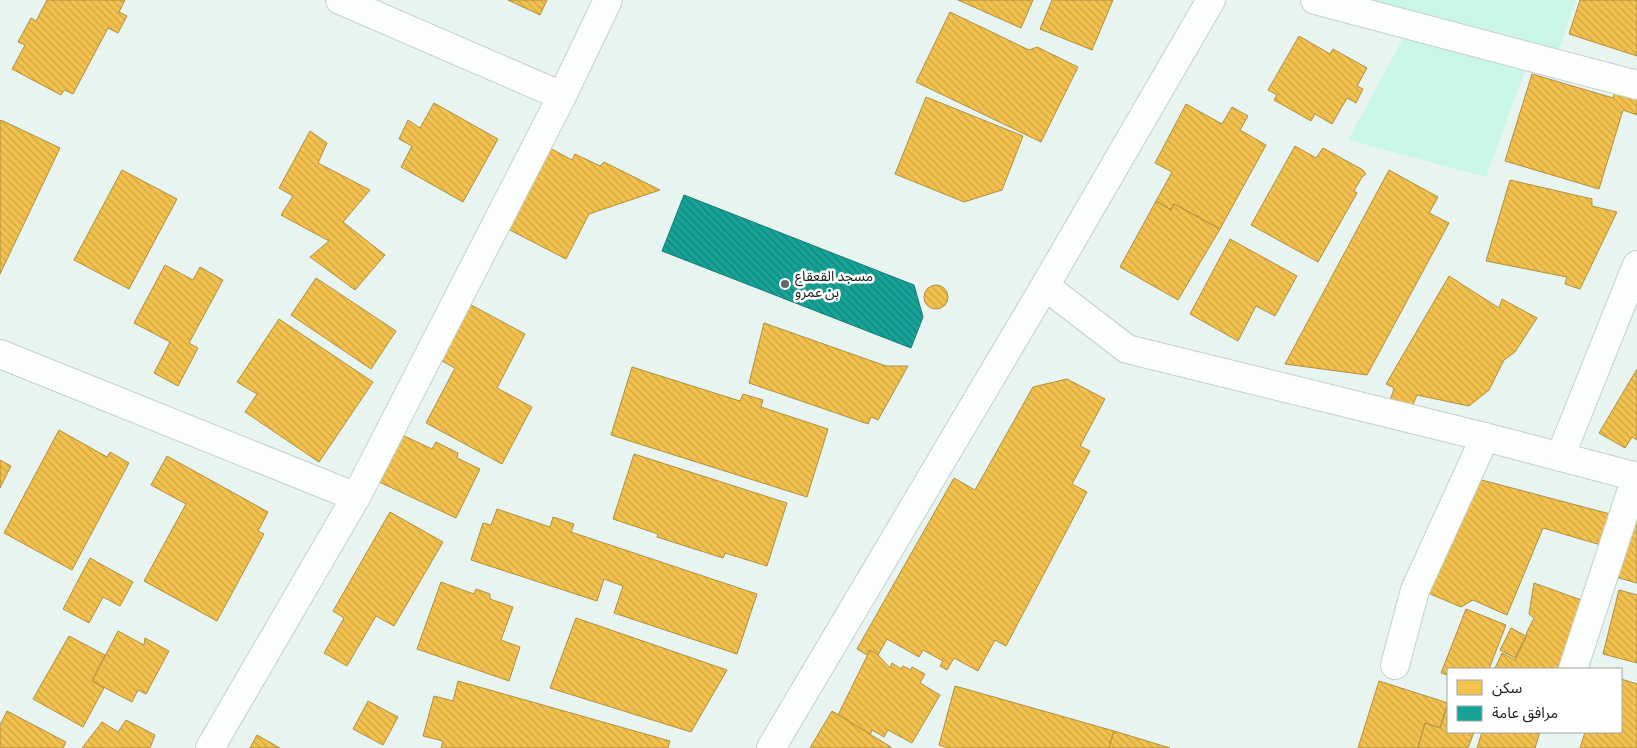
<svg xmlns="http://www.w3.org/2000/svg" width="1637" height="748" font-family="'Titillium Web','Noto Sans Arabic',sans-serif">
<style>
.garden{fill:#caf6e7}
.homes{fill:url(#homes-back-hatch);stroke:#b0903e}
.public{fill:url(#public-back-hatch);stroke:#167b72}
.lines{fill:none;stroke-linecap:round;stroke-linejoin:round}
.minor-casing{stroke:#c5d0cc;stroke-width:30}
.minor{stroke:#fcfdfd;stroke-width:28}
.poi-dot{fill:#5f6865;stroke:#fff;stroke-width:2}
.labels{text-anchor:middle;stroke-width:5;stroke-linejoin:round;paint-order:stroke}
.poi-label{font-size:14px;fill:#151d1a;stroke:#fff;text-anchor:start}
</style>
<defs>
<pattern id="homes-back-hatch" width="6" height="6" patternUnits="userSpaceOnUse" patternTransform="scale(1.25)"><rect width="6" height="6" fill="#f2c14e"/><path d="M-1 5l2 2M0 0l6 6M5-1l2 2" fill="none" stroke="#cfa544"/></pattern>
<pattern id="public-back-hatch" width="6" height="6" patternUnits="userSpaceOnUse" patternTransform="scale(1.25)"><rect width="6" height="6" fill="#17a398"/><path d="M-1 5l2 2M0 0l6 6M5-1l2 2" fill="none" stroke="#14847b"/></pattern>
</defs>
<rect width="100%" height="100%" fill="#e8f4f0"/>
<g class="garden">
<path d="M1351 0H1576L1558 53Z"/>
<path d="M1405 35 1525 71 1486 177 1348 140Z"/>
</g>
<g class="homes">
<path d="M47 0H125L119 12 127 16 118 33 108 28 73 94 64 90 61 95 12 69 25 45 18 42 31 18 36 21Z"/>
<path d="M508 0H547L540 15Z"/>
<path d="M958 0H1033L1021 28Z"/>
<path d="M1052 0H1113L1092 50 1040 29Z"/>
<path d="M1580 0H1637V56L1569 34Z"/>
<path d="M950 12 1029 50 1037 47 1078 67 1041 142 916 82Z"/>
<path d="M1299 36 1330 54 1333 49 1367 68 1357 86 1363 89 1356 103 1347 98 1332 124 1315 114 1311 121 1274 100 1277 95 1268 90Z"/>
<path d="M1532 74 1613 98 1616 88 1637 94V115L1623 110 1599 189 1505 161Z"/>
<path d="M926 97 1023 136 1002 190 964 202 895 174Z"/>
<path d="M434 103 498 139 463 202 401 167 412 146 399 139 408 120 420 128Z"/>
<path d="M1186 104 1222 124 1232 107 1248 116 1240 130 1266 145 1220 229 1174 204 1171 210 1156 201 1172 172 1155 163Z"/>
<path d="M1 120 60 148 0 274V121Z"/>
<path d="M310 131 327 143 318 163 370 190 343 222 385 255 355 290 310 257 329 241 281 215 293 196 279 188Z"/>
<path d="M546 146 572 160 575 154 600 166 604 162 660 190 589 214 566 259 504 227Z"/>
<path d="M1295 146 1316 158 1323 148 1363 170 1366 174 1362 177 1354 191 1357 193 1318 262 1251 225Z"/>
<path d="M122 170 177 199 129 289 74 260Z"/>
<path d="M1389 170 1438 197 1429 213 1449 223 1367 375 1285 364Z"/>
<path d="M1510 180 1592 199V206L1617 212 1580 289 1565 284 1567 277 1486 261Z"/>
<path d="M1156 201 1171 210 1174 204 1220 229 1178 300 1120 267Z"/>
<path d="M1230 239 1297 276 1275 316 1256 306 1238 341 1190 314Z"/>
<path d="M165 265 193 280 200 267 223 280 189 343 198 348 178 386 154 373 170 342 134 323Z"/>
<path d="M1449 276 1499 308 1502 299 1537 318 1515 352 1504 360 1489 390 1469 406 1417 395 1412 407 1390 401 1394 388 1386 384Z"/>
<path d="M316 278 396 331 371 369 291 315Z"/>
<circle cx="936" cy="297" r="12"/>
<path d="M462 300 525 334 497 388 532 407 502 464 426 423 455 368 433 356Z"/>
<path d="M279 319 373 382 319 462 245 412 257 394 237 382Z"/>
<path d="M764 323 886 366H908L878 420 871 417 868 424 749 383Z"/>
<path d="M632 367 740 401 743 394 763 400 761 407 828 429 807 497 611 435Z"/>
<path d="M1637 369V440L1632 437 1625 448 1599 433Z"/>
<path d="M1067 379 1105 399 1080 446 1090 451 1072 484 1087 492 1006 646 995 640 978 671 954 658 947 670 940 666 943 661 923 650 919 657 887 639 878 655 870 650 867 655 857 649 954 478 975 490 1033 387Z"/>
<path d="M59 430 107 457 110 452 129 463 72 570 4 533Z"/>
<path d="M398 433 432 449 436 442 458 453 457 458 480 469 456 518 375 480Z"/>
<path d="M634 454 787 503 767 566 725 553 723 558 657 537 658 534 613 519Z"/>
<path d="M167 456 268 512 258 531 264 534 217 621 144 581 186 504 151 485Z"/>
<path d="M0 460 11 466 0 488Z"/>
<path d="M1478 479 1610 514 1601 545 1543 528 1507 615 1473 600 1461 607 1428 593Z"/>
<path d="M1637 500V583L1612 576Z"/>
<path d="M497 509 550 527 553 517 574 524 571 532 757 594 737 654 614 613 623 586 604 579 597 601 471 560 483 523 491 525Z"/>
<path d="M390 512 443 542 394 626 376 616 347 666 324 653 344 618 333 611Z"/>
<path d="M90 558 133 582 120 606 103 597 89 623 63 609Z"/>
<path d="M441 582 474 594 476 589 490 594V599L513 607 501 640 520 647 509 681 417 649Z"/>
<path d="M1534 583 1587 602 1563 669H1499L1495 668 1502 653 1515 660 1527 635 1526 634 1534 618 1529 614Z"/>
<path d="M1619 590 1637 595V663L1603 654Z"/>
<path d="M1466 609 1506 625 1489 669H1448V675L1441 673Z"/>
<path d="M576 618 727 670 691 732 550 688Z"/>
<path d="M1511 628 1526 636 1515 658 1500 650Z"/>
<path d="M118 631 144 645 145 638 169 651 146 694 138 690 132 702 92 681Z"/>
<path d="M69 636 105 655 92 681 104 688 83 727 33 699Z"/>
<path d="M870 650 878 655 890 668 892 663 901 669 903 666 911 670 912 667 925 674 920 683 940 695 912 743 888 730 884 737 872 730 870 735 838 715Z"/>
<path d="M1621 679 1637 684V748H1580L1585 732H1621Z"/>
<path d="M458 681 670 741 668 748H441L443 741 423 736 434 696 453 701Z"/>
<path d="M1379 681 1448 703 1440 728 1425 723 1418 748H1358Z"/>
<path d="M955 686 1114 731 1109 748H948L939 745Z"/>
<path d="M368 701 398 717 383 745 353 729Z"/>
<path d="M1448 703V732H1474L1468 748H1418L1425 723 1440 728Z"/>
<path d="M7 711 66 742 63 748H0V725Z"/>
<path d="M832 711 891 747V748H810Z"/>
<path d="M126 720 155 735 150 748H82L102 722 118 732Z"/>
<path d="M1114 731 1170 748H1109Z"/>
<path d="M1482 732H1540L1535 748H1477Z"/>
<path d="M257 735 280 748H250Z"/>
</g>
<path class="public" d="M684 195 914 285 923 317 911 348 662 251Z"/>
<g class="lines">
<defs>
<g id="minor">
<path d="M340 0 562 96"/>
<path d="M1315 0 1637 85"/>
<path d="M1045 286 1127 349 1485 437 1637 477"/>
<path d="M0 354 356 497"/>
<path d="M1560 457 1637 265"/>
<path d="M1395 665 1415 590 1485 437"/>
<path d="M1573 669 1636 477"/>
<path d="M210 748 356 497 562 96 608 0"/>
<path d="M771 748 1045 286 1211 0"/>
</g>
</defs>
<use href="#minor" class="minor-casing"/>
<use href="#minor" class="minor"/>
</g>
<circle class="poi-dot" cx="785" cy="284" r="5"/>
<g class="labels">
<g class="poi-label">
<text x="795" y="281">مسجد القعقاع<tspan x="795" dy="16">بن عمرو</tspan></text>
</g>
</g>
<rect x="1447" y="668" width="175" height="65" fill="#ffffff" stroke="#a1a5a3"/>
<rect x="1457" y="680" width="25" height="15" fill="#f2c14e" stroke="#a1a5a3"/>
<text x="1492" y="693" font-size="15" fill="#151d1a">سكن</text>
<rect x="1457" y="706" width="25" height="15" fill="#17a398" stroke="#a1a5a3"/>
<text x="1492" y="718" font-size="15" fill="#151d1a">مرافق عامة</text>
</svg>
